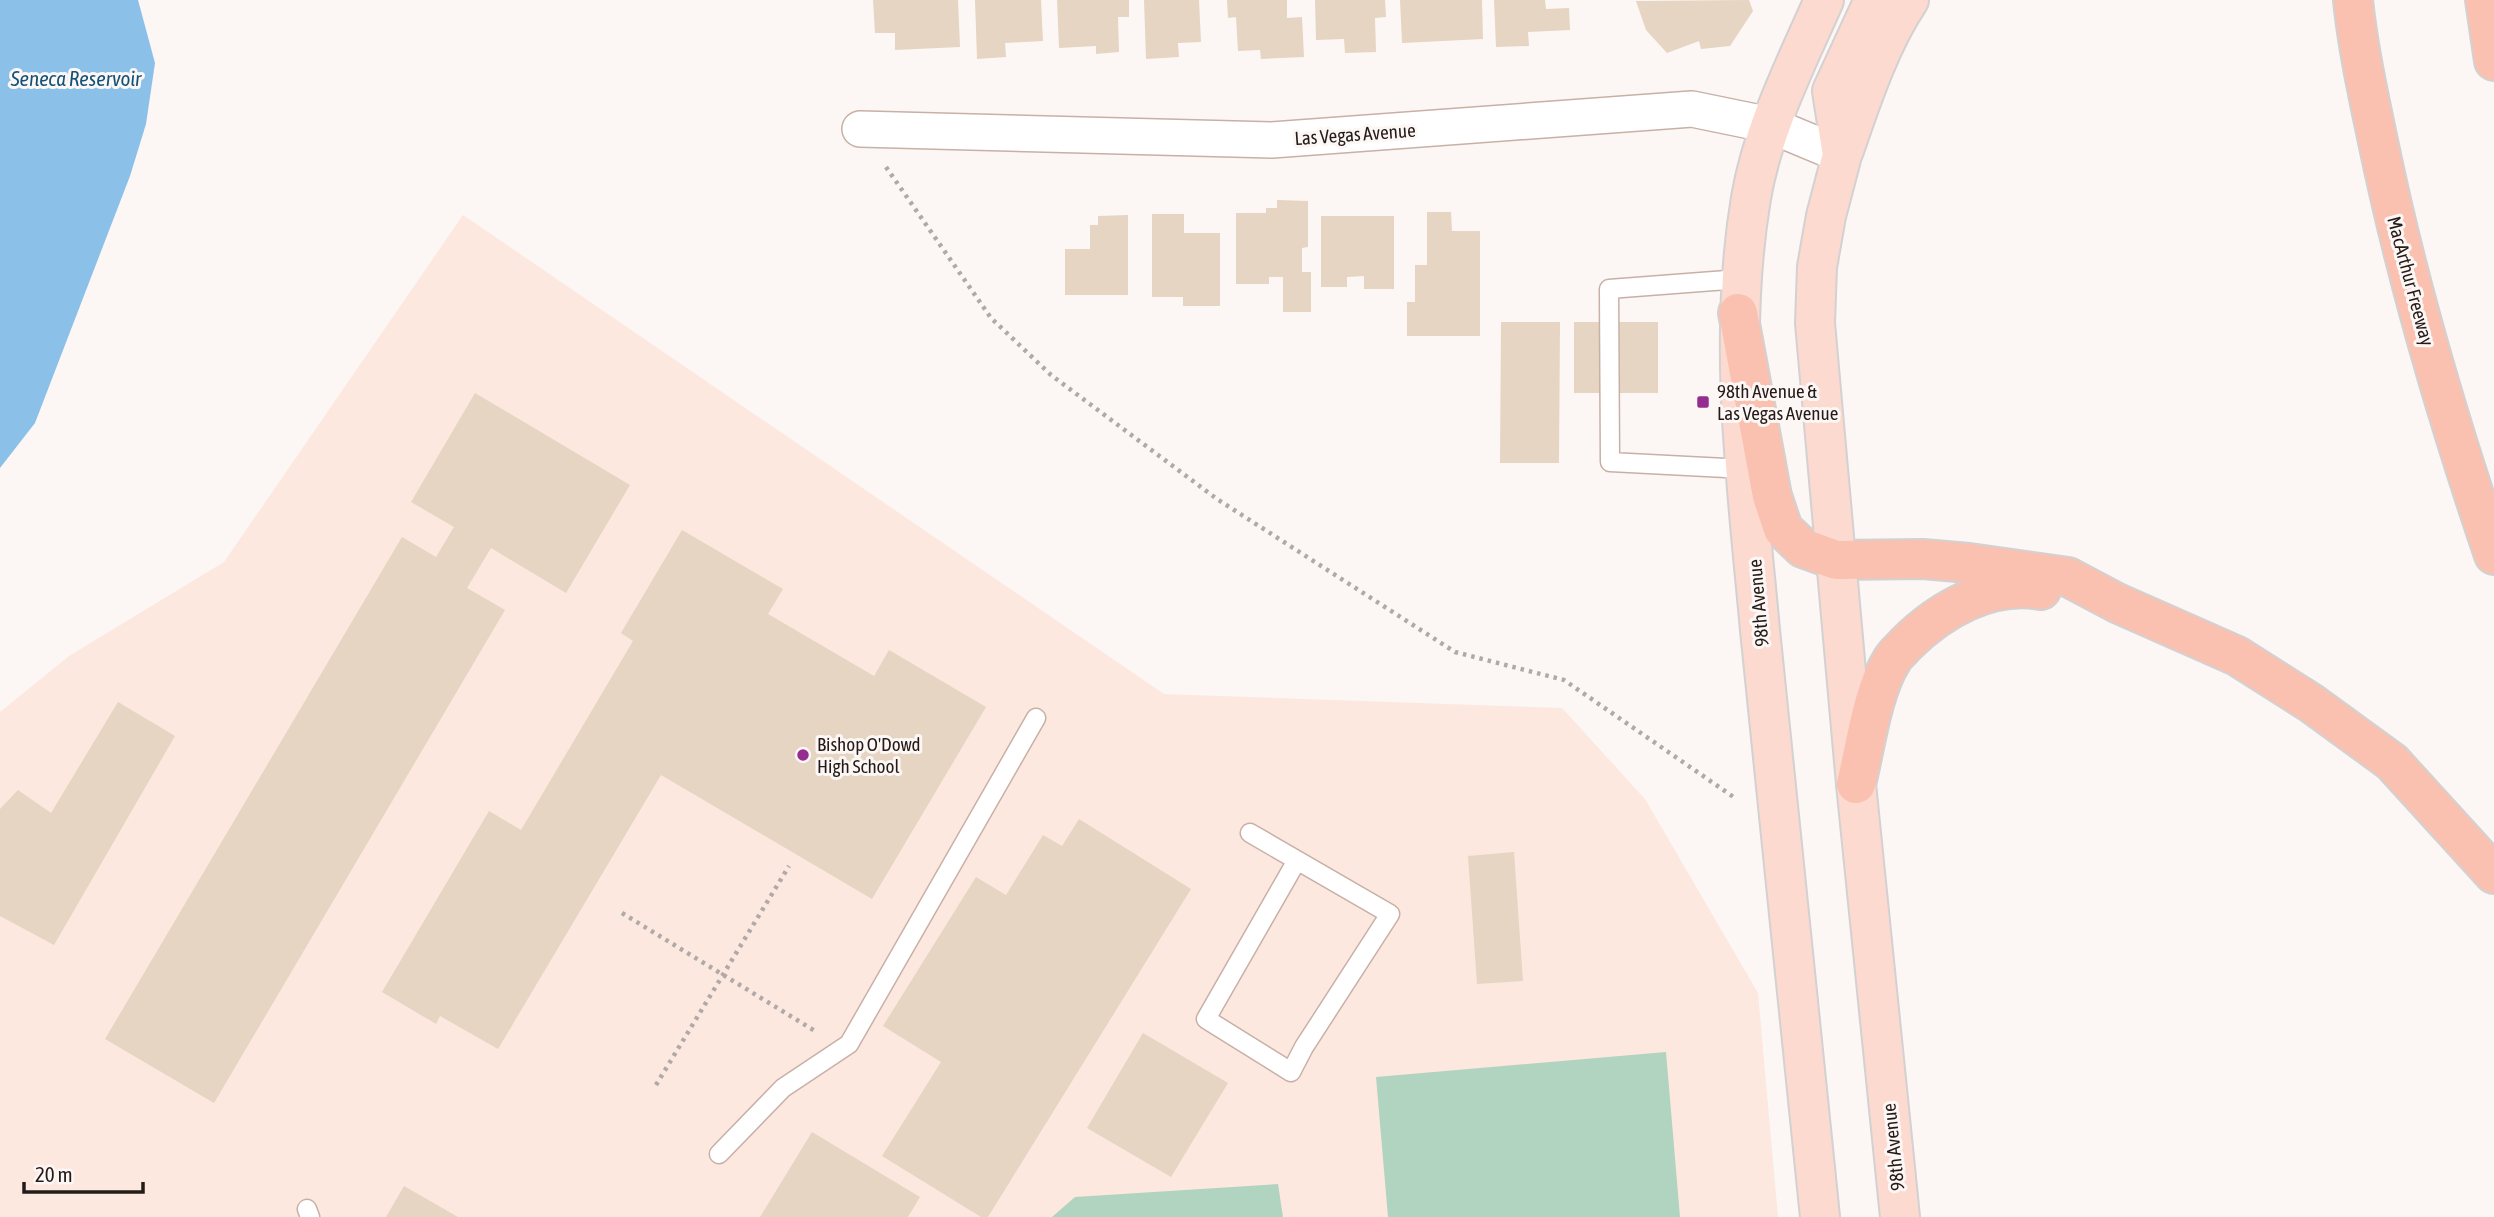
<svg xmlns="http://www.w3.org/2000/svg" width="2494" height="1217" font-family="'Asap Condensed',sans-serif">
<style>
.built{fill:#fce8df}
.green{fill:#b0d4bf}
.water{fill:#8bc0e8}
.building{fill:#e5d5c2}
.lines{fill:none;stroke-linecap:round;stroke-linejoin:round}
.lane-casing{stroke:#c8b0a6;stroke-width:21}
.street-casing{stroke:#c8b0a6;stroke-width:38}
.primary-casing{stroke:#d3d1d1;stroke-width:42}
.highway-casing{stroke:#d3d1d1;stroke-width:42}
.path{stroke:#b0a9a7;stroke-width:4.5;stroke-dasharray:3.5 5;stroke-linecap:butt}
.lane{stroke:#fff;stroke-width:18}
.street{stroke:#fff;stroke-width:35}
.primary{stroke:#fcdad0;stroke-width:38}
.highway{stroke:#fac1b0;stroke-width:38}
.poi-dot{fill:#962c8f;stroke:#fcf7f5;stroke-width:2.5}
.labels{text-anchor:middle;stroke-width:6;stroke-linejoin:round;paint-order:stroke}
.street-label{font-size:19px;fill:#241b18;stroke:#fcf7f5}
.poi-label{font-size:19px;fill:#241b18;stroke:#fcf7f5;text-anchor:start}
.water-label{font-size:21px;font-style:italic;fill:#135278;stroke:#fcf7f5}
</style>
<rect width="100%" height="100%" fill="#fcf7f5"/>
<path class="built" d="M463 215 1164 694 1562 708 1645 799 1758 993 1778 1217H0V712L69 656 224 562Z"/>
<g class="green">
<path d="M1666 1052 1680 1217H1388L1376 1077Z"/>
<path d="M1278 1184 1283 1217H1052L1075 1197Z"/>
</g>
<path class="water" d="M0 0H138L155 63 146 124 130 176 35 423 0 468Z"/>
<g class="building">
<path d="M873 0H958L960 47 895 50V33H875Z"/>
<path d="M975 0H1041L1043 41 1005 43 1006 57 977 59Z"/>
<path d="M1057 0H1129V17H1118L1119 52 1096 54V46L1059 48Z"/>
<path d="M1144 0H1199L1201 42 1178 43 1179 57 1146 59Z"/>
<path d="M1227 0H1287V18L1302 17 1304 57 1261 59 1260 50 1238 51 1236 17 1228 18Z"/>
<path d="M1315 0H1385L1386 17 1375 18 1376 52 1345 53 1344 39 1316 40Z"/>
<path d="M1400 0H1482L1483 39 1402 43Z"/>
<path d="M1494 0H1545L1546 9 1569 8 1570 30 1528 32 1529 46 1496 47Z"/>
<path d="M1749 0 1753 11 1730 46 1701 49 1699 41 1667 53 1646 30 1636 1Z"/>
<path d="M1277 200 1308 201V247L1302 248V272H1311V312H1283V277H1269V284H1236V213H1266V208H1277Z"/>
<path d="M1427 212H1451L1452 231H1480V336H1407V302H1415V265H1427Z"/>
<path d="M1152 214H1184V233H1220V306H1183V297H1152Z"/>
<path d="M1128 215V295H1065V249H1090V225H1098V216Z"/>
<path d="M1321 216H1394V289H1364V276L1347 277V287H1321Z"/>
<path d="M1501 322H1560L1559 463H1500Z"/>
<rect x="1574" y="322" width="84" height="71"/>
<path d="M475 393 630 485 566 593 491 548 467 588 505 610 214 1103 105 1039 402 537 436 557 454 527 411 502Z"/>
<path d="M682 530 783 589 768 614 874 676 889 650 986 707 872 899 661 775 498 1049 440 1016 436 1024 382 992 489 811 521 830 633 641 621 633Z"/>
<path d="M118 702 175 736 54 945 0 916V809L18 790 51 813Z"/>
<path d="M1079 819 1191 889 988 1217H981L882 1156 941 1062 883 1026 976 877 1006 895 1043 835 1062 846Z"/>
<path d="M1514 852 1523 981 1477 984 1468 856Z"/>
<path d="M1143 1033 1228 1083 1171 1177 1087 1128Z"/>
<path d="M812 1132 920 1197 908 1217H760Z"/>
<path d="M404 1186 458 1217H386Z"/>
</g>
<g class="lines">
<defs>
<g id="lane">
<path d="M1740 279 1609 289 1610 462 1745 469"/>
<path d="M1250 833 1390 914 1304 1047 1291 1072 1206 1019 1296 862"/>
<path d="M719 1154 783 1088 849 1044 1036 718"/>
<path d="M307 1209 310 1217"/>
</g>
<path id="street" d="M860 129 1272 140 1692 109 1770 125 1842 155"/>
<g id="primary">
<path d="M1874 0 1832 91 1842 155 1826 216 1817 267 1815 323 1856 784 1900 1217"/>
<path d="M1844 150C1861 101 1880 43 1909 0"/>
<path d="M1820 1217C1801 1021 1779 826 1760 630 1747 487 1727 341 1751 198 1763 128 1796 64 1824 0"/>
</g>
<g id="highway">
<path d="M2353 0C2358 49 2369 98 2379 146 2408 285 2448 420 2494 555"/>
<path d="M2485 0 2494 61"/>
<path d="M1738 313 1772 496 1783 529 1803 548 1836 560 1923 559 1969 563 2068 577 2117 603 2237 656 2311 703 2392 762 2494 874"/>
<path d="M1856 784C1865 748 1872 691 1892 660 1895 654 1902 649 1906 644 1940 610 1990 581 2041 590"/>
</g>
</defs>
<use href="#lane" class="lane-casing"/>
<use href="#street" class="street-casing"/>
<use href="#primary" class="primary-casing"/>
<use href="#highway" class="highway-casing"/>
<g class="path">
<path d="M886 167 991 318 1051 375 1217 499 1455 652 1564 680 1735 798"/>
<path d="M622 913 815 1031"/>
<path d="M656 1085 789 866"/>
</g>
<use href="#lane" class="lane"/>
<use href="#street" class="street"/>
<use href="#primary" class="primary"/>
<use href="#highway" class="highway"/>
</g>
<g class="poi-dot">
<rect x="1696" y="395" width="14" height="14" rx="3.5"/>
<circle cx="803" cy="755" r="7"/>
</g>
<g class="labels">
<g class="street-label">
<text transform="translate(1355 134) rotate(-4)" y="7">Las Vegas Avenue</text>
<text transform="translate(2411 281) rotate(75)" y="7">MacArthur Freeway</text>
<text transform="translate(1758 603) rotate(-95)" y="7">98th Avenue</text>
<text transform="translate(1893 1147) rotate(-96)" y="7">98th Avenue</text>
</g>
<g class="poi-label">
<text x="1717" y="398">98th Avenue &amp;<tspan x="1717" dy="22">Las Vegas Avenue</tspan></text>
<text x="817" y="751">Bishop O'Dowd<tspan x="817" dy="22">High School</tspan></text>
</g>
<g class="water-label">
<text x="76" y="86">Seneca Reservoir</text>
</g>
</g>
<path d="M24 1182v10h119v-10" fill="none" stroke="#241b18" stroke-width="3.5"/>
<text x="35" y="1182" font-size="21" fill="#241b18" stroke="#fcf7f5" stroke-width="5" paint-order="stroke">20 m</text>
</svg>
